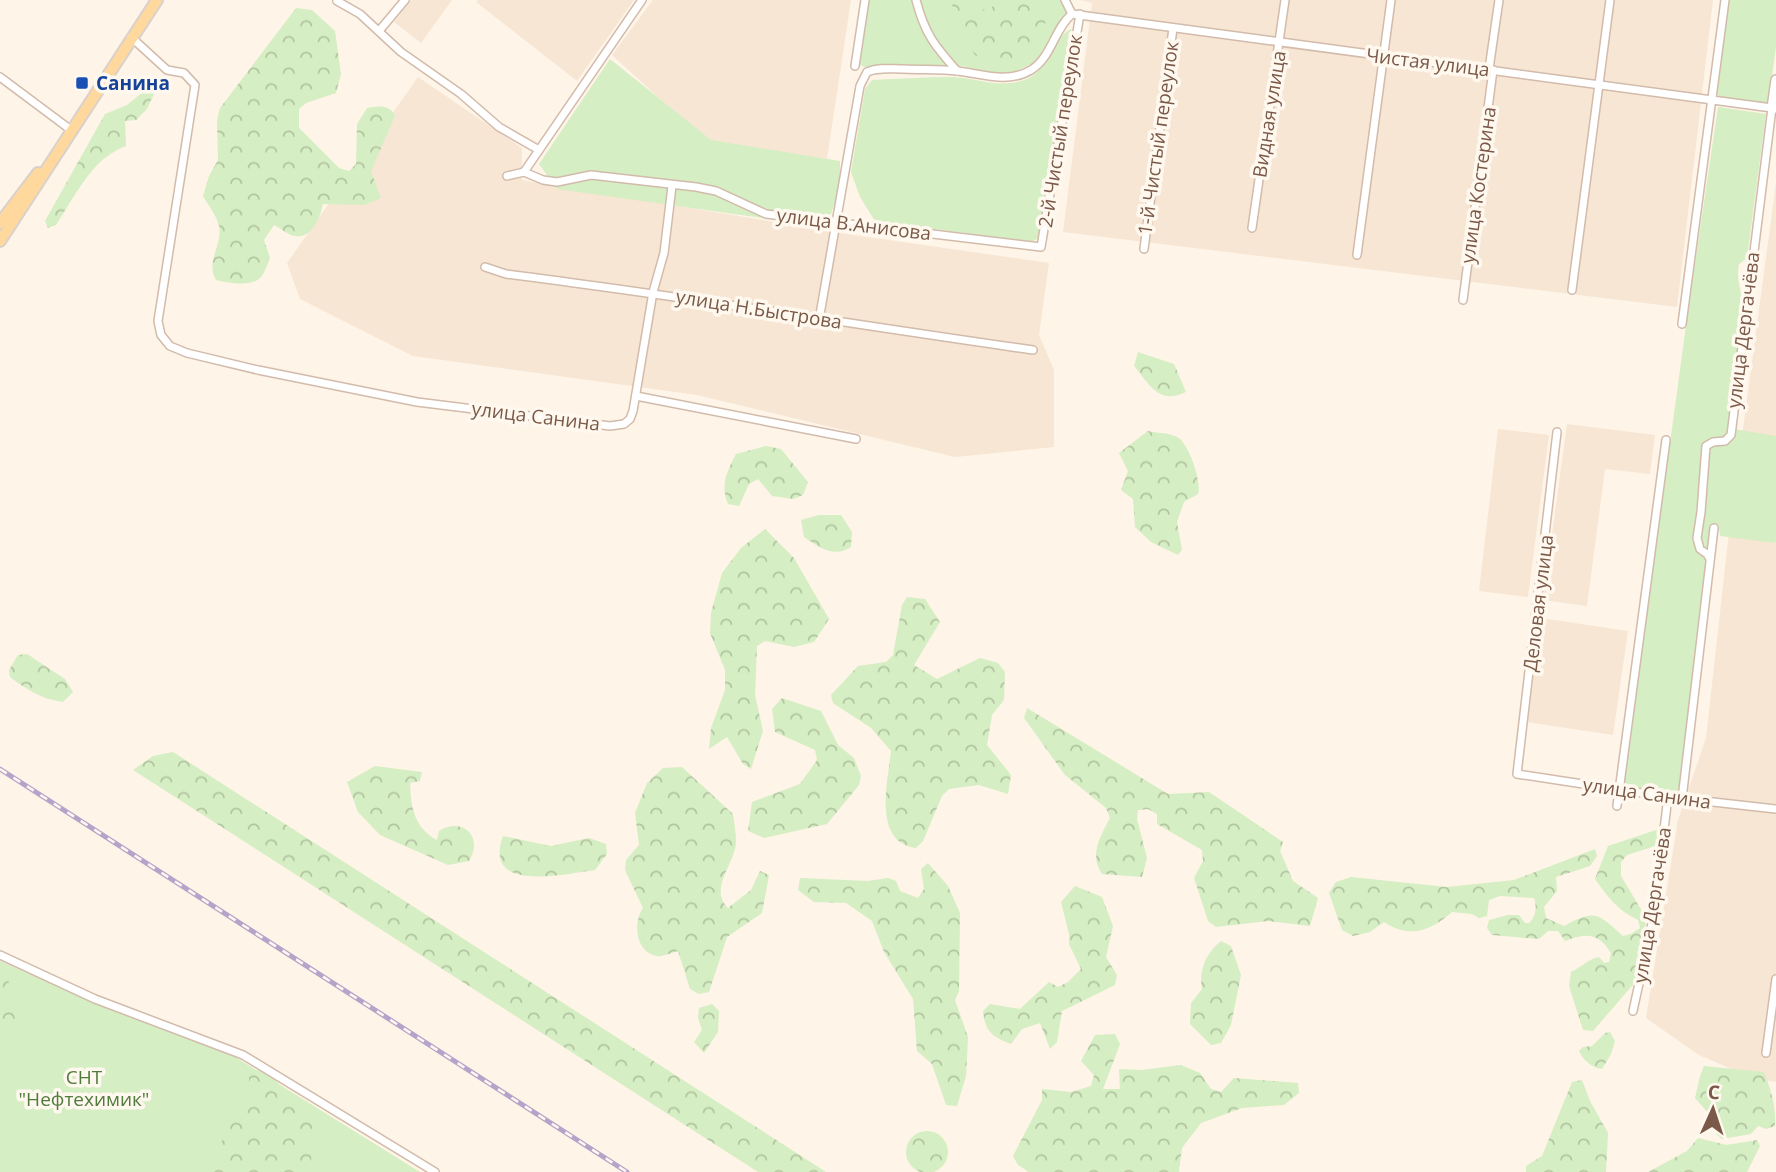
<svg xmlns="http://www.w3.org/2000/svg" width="1776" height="1172" font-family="'Open Sans',sans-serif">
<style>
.residential{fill:#f7e6d4}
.green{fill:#d5eec3}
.forest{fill:url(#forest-crowns)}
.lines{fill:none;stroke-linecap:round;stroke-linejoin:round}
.minor-casing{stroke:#d2bbab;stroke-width:10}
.tertiary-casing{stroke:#d2bbab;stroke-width:12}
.primary-casing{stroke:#dad1cc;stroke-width:14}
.minor{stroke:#fff;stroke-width:7}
.tertiary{stroke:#fff;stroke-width:9}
.primary{stroke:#ffd89d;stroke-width:10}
.rail-casing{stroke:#b7a3ca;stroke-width:5}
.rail{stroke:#fff8ef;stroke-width:2.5;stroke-dasharray:8;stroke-linecap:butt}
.transit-dot{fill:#1a4fb4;stroke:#fff8ef;stroke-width:2.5}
.labels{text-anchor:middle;stroke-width:7;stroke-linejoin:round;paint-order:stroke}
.street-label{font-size:19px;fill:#7b5948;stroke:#fff8ef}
.transit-label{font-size:19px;font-weight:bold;fill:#164399;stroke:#fff8ef;text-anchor:start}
.park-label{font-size:19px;fill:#507b3c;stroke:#fff8ef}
</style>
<defs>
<pattern id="forest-crowns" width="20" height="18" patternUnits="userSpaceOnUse" patternTransform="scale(1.75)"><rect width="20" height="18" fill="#d5eec3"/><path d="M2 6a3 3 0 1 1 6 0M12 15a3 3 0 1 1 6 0" fill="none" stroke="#b2c4a0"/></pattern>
</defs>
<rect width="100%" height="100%" fill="#fef4e7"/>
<g class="residential">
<path d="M411 0H452L421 43 394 22Z"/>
<path d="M478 0H634L577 81 476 2Z"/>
<path d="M653 0H851L827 159 707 142 612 55Z"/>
<path d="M1080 0H1713L1677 307 1063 232 1092 3Z"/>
<path d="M418 77 522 148V180L840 233 1049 263 1039 335 1054 370V447L955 457 697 395 413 356 300 299 287 263Z"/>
<path d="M1776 183V1082L1753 1078 1699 1055 1646 1018 1678 820 1706 738 1728 541Z"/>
<path d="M1567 424 1655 435 1650 474 1605 469 1587 606 1543 600Z"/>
<path d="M1498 429 1549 435 1528 597 1479 591Z"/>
<path d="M1541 618 1628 631 1613 735 1526 722Z"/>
</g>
<g class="green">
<path d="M869 0H1061L1069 14 1062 19 1037 61 1015 72 996 74 963 66 864 67 860 65Z"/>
<path d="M1729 0H1776V46L1769 100 1765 104 1720 98 1716 91Z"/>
<path d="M1071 29 1073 33 1039 238 1031 242 875 221 860 197 851 172 865 89 872 80C898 79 923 77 949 77 977 77 1001 91 1029 78 1048 69 1055 35 1071 29Z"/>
<path d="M610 59 711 140 840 161V187L831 214 824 219 791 215 770 219 557 189 539 164Z"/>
<path d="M1718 107 1766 114 1747 258 1739 264C1736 280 1741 290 1744 306L1728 428 1776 436V538L1775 543 1720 536 1719 527 1710 526 1680 793 1633 789 1624 783 1687 318Z"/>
<path d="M0 961 98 1004 216 1045 420 1172H0Z"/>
</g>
<g class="forest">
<path d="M951 0H980L978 6 984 10C1009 0 1022 0 1046 13 1044 43 1043 44 1020 64L1005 58 976 56 960 37Z"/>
<path d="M296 8 312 10 335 31 341 74 336 93 306 103 299 109V128L339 168 349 171 356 164 357 124 367 108C378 106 390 104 395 116L371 171 381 198 364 205 323 204C320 217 313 239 294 236 288 235 280 228 274 225L264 240 270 258C267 265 265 273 260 278 251 287 227 283 216 280 205 261 223 246 219 226 217 216 208 205 203 196L209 176 218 160 217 120 220 108Z"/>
<path d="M149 87 154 94 147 109 136 120 125 121 126 146C92 158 75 196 56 225L48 228 45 221 105 114 127 105Z"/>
<path d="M1138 352 1174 364 1186 392C1159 405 1150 385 1134 366Z"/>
<path d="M1148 431C1157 433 1170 433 1177 437 1189 443 1202 483 1198 494L1184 502 1177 522 1182 550 1178 555 1151 542 1135 527 1133 499 1121 490 1128 471 1119 453Z"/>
<path d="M766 446 781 449 808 482 803 495 793 499 772 496 758 479 749 484 739 506 728 504C720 486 727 471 736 454Z"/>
<path d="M819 515H841L852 532 851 547C833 558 820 548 804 537L801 520Z"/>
<path d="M765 529 794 558 829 619 814 642 794 647 765 641 757 646 755 695 763 731 751 769 743 764 727 737 709 749 711 728 725 690V670L710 633 711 613 722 573 741 548Z"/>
<path d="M907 597 925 599 940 622 914 665 937 679 980 658 998 663 1005 672 1004 700 992 715 987 745 1011 775 1008 794 979 785 949 789 942 796 923 841 916 848C872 842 888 781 891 751L871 728 833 703 831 695 858 666 886 662 893 655 902 605Z"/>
<path d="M27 654 65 679 73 692 63 702C42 699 27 690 10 677L9 670 18 655Z"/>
<path d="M782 698 821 711 838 745 854 758 861 776 859 785 827 824 764 838 748 831 752 802 800 784 817 760 815 750 775 732 772 709Z"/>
<path d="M1027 708 1168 794 1209 792 1283 842 1280 851 1293 881 1318 898 1310 926 1268 921 1216 927 1208 921 1194 878 1203 861 1202 850 1157 824V814L1148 809 1138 810 1137 819 1147 858 1142 877 1102 874C1089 855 1100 837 1110 818L1106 808 1065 775 1024 718Z"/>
<path d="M173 752 826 1172H758L133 770 153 756Z"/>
<path d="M375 766 422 772 420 781 410 783C411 807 414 828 437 840L439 831C463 816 484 838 469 861L448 865 380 835 358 812 347 782Z"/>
<path d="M682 767 733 814C734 823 736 833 736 842 735 864 708 889 728 908L751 890 760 871 769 875 762 913 727 937 709 992 699 994 690 989 678 951C671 953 662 957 656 956 635 951 633 922 643 908L625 870 626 860 639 845 635 813 647 783 663 768Z"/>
<path d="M1662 828V837L1655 846 1627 855 1621 862V876L1645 916 1646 930 1637 980 1593 1031 1583 1030 1569 986 1571 972C1582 967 1588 959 1599 957L1604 963 1609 962 1611 953C1598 932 1586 933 1565 941L1558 931H1548L1539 939 1492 935 1487 928 1489 920 1508 915H1519L1525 923H1529C1536 917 1537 906 1534 898L1500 896 1489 900 1487 916 1479 918 1472 914 1452 912C1431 931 1409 939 1384 922L1370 932 1353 936 1342 930 1329 893 1336 882 1351 877 1447 887 1514 880 1595 849 1597 856 1590 866 1556 877 1557 891 1544 907 1546 918 1564 926C1596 909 1597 913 1623 936L1631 934 1640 928 1638 920C1618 911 1607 896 1595 879L1608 846Z"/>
<path d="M503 836 551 846 589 838 606 844 607 854 595 870C564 874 482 894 503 836Z"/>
<path d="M928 863 948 886 960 913 959 991 955 1000 968 1037 966 1076 957 1106 946 1105 932 1064 917 1051 913 999 884 952 872 921 846 903 814 902 798 890 800 878 868 881 888 878 896 881 900 891 918 898 924 889 921 869Z"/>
<path d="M1075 886 1102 897 1113 926 1106 957 1117 975 1115 985 1062 1011 1057 1042 1050 1049 1040 1023 1022 1029 1011 1044C993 1037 985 1032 983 1011L990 1004 1020 1009 1049 982 1058 987 1068 982 1081 969 1069 944V934L1061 902Z"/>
<path d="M1221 941 1231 946 1241 975 1231 1025 1221 1043 1211 1045 1190 1024 1191 1003 1202 989C1198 970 1207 952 1221 941Z"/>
<path d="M0 963 17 1000V1017L7 1039 0 1042Z"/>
<path d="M712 1004 719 1011 718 1032 704 1053 694 1042 702 1030 698 1018 699 1008Z"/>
<path d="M1610 1032 1615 1041 1611 1054 1602 1069C1592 1068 1583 1060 1579 1051L1583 1047 1592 1046 1605 1033Z"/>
<path d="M1115 1034 1120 1044 1103 1089H1120L1119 1069 1141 1070 1181 1065 1200 1073 1211 1089 1221 1092 1234 1078 1298 1083 1299 1093 1284 1105 1242 1108 1201 1123 1182 1148 1179 1172H1029L1018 1165 1013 1156 1042 1100V1089L1071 1092 1091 1086 1094 1075 1081 1061 1095 1035Z"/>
<path d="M1704 1066 1764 1072C1771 1090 1776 1106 1775 1126L1766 1129 1758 1126 1751 1134 1722 1139 1716 1134V1122L1695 1098 1700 1076Z"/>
<path d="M249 1069 269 1072 312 1125 311 1172H198L220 1149 226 1127 249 1101Z"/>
<path d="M1582 1080 1590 1101 1608 1133 1606 1172H1526V1166L1542 1156 1572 1082Z"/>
<circle cx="927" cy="1152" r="21"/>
<path d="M1698 1138 1727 1145 1757 1140 1760 1146 1747 1172H1648L1687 1151Z"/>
</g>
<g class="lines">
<defs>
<g id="minor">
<path d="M916 0C925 34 934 45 957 71"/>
<path d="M1065 0 1072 14"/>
<path d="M337 1 360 14 401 52 461 94 499 127 539 150"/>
<path d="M379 31 405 0"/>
<path d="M131 37 167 70 184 73 195 85 158 321 161 335 170 346 187 353 258 370 417 402 610 426 624 424 630 419 633 411 653 292 664 253 672 186"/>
<path d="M855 66 865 0"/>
<path d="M1489 69 1499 0"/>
<path d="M0 77 71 130"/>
<path d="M524 172 642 0"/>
<path d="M507 176 524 172 543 180 557 182 591 175 696 187 716 191 766 214 1041 247 1080 14"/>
<path d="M1252 228 1285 0"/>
<path d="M1144 249 1173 28"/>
<path d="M1357 255 1391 0"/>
<path d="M485 267 506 274C682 296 857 325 1033 350"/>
<path d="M1572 290 1610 0"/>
<path d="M1463 300 1493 70"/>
<path d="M819 320 860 86 867 72C878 67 891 69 904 69 921 70 940 69 958 71 982 74 1008 84 1031 70 1052 57 1054 29 1072 14L1772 108 1731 435 1725 441 1713 442 1706 446 1701 512 1697 538 1700 549 1707 554 1710 559"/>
<path d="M1682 324 1725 0"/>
<path d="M636 396 856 439"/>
<path d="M1557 432 1517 774 1668 797 1776 809"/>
<path d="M1682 799 1714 528"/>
<path d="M1617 806 1666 440"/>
<path d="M0 955 95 999 243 1055 435 1172"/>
<path d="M1633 1011 1653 919 1668 797"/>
<path d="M1766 1053 1776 979"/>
</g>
<path id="tertiary" d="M1776 80 1772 108H1776"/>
<g id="primary">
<path d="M0 223 38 173"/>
<path d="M0 241 157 0"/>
</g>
</defs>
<use href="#minor" class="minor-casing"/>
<use href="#tertiary" class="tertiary-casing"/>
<use href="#primary" class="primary-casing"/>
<use href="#minor" class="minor"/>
<use href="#tertiary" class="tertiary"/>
<use href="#primary" class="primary"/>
<defs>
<path id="rail" d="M0 769 627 1172"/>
</defs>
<use href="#rail" class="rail-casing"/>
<use href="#rail" class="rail"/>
</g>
<rect class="transit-dot" x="75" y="76" width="14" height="14" rx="3.5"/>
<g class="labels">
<g class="street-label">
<text transform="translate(1428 62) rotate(7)" y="7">Чистая улица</text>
<text transform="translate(1269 114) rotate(-81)" y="7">Видная улица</text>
<text transform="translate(1060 131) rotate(-81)" y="7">2-й Чистый переулок</text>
<text transform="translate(1158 138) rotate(-82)" y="7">1-й Чистый переулок</text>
<text transform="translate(1478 185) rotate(-82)" y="7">улица Костерина</text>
<text transform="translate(854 224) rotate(7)" y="7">улица В.Анисова</text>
<text transform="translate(759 309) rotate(9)" y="7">улица Н.Быстрова</text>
<text transform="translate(1743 330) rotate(-83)" y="7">улица Дергачёва</text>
<text transform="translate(536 416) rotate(7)" y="7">улица Санина</text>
<text transform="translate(1538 603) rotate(-83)" y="7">Деловая улица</text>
<text transform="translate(1647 793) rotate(8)" y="7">улица Санина</text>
<text transform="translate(1652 905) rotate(-81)" y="7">улица Дергачёва</text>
</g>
<g class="transit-label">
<text x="96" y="90">Санина</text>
</g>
<g class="park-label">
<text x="84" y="1084">СНТ<tspan x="84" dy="22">"Нефтехимик"</tspan></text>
</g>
</g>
<g transform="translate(1713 1109) rotate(3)" stroke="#fff8ef" stroke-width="5" paint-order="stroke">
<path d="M0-5L12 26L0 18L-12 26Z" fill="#7b5948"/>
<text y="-10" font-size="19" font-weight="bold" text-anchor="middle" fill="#7b5948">С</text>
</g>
</svg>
